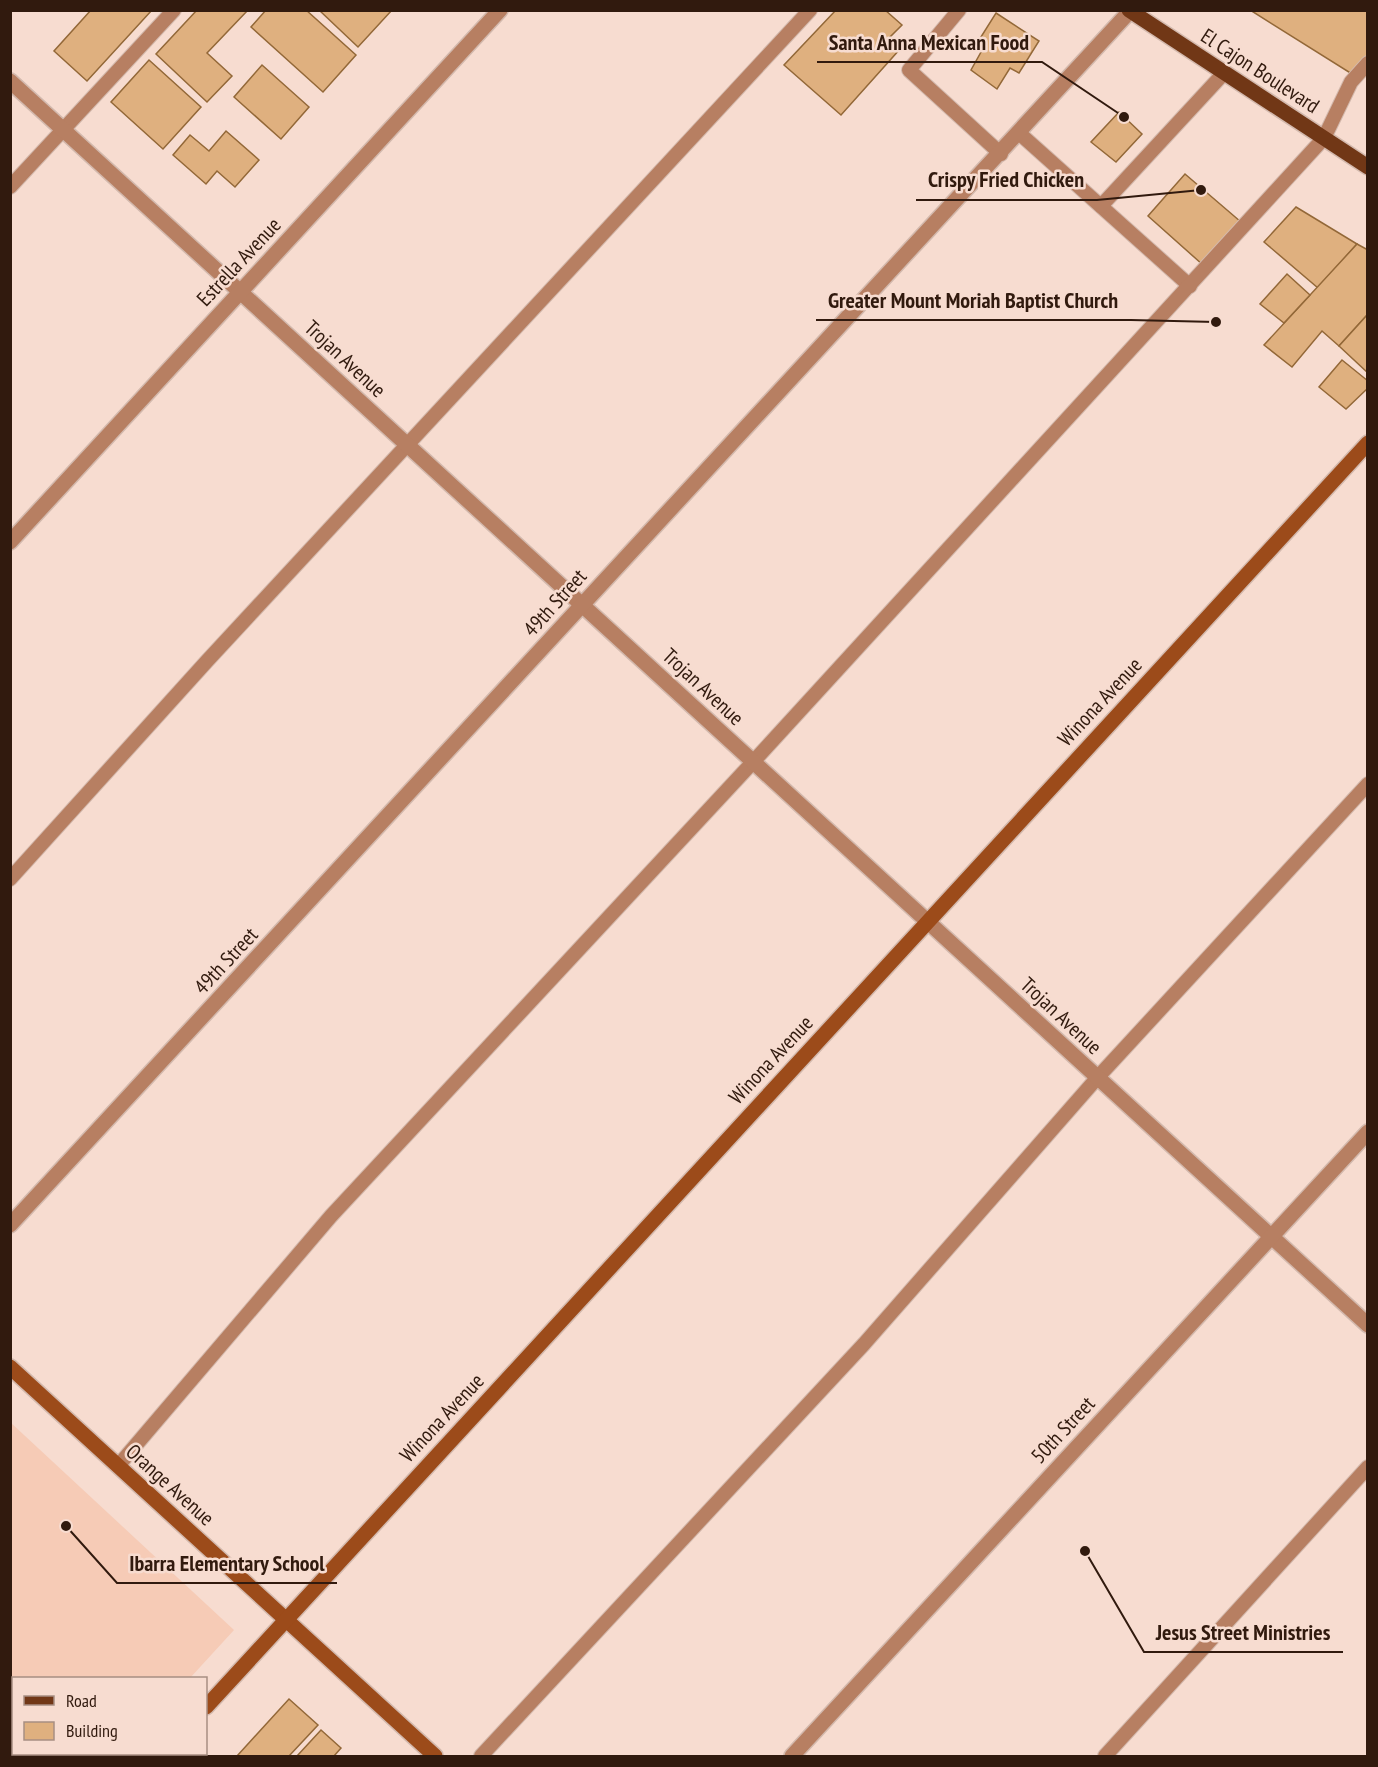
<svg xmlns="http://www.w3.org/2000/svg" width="1378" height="1767" font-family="'PT Sans Narrow',sans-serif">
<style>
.built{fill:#f6cbb6}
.building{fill:#dfb07f;stroke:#936838;stroke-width:1.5}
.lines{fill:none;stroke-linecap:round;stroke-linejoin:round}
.lane-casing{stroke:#d3b9ad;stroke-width:16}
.street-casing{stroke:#d3b9ad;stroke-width:18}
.secondary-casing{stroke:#d3b9ad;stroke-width:18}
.primary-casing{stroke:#d3b9ad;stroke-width:18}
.lane{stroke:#b77f62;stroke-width:14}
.street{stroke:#b77f62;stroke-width:15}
.secondary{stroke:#9c4b1a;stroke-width:15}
.primary{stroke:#713716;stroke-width:15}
.labels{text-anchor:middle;stroke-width:5;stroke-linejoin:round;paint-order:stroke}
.street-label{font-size:21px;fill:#311a0e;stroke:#f7dcd0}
.leader{fill:none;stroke:#311a0e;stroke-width:2}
.callout-dot{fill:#311a0e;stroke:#f7dcd0;stroke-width:2}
.callout-label{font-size:22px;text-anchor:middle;font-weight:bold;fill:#311a0e;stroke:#f7dcd0;stroke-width:5;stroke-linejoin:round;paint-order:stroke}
</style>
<rect width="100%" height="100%" fill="#f7dcd0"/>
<path class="built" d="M10 1422 234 1630 190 1678H14V1754H121L119 1756H11Z"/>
<g class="building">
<path d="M91 10H152L87 81 54 51Z"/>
<path d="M197 10H248L207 53 232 76 207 102 156 54Z"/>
<path d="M266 10H306L356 55 323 92 251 27Z"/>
<path d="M319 10H392L358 47Z"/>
<path d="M836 10H885L902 25 888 39 900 49 841 115 784 65Z"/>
<path d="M1250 10H1368V59L1352 74Z"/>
<path d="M996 13 1039 41 1019 73 1010 68 997 89 971 70 981 52 974 48Z"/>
<path d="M149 60 201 107 163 149 111 102Z"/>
<path d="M262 65 309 107 281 139 234 97Z"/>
<path d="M1119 112 1142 134 1116 162 1091 142Z"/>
<path d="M226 131 259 160 235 187 217 171 206 184 173 155 190 135 209 151Z"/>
<path d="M1185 174 1241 222 1203 265 1148 216Z"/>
<path d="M1296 207 1357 244 1318 288 1264 242Z"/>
<path d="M1357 244 1368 250V314L1339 346 1322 331 1292 367 1264 345Z"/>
<path d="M1287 274 1310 295 1284 323 1260 304Z"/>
<path d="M1368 314V373L1339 346Z"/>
<path d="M1342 360 1368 381V388L1346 409 1319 387Z"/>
<path d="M289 1699 318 1725 289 1756H237Z"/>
<path d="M321 1730 341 1748 334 1756H297Z"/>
</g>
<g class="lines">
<defs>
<g id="lane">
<path d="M959 10 909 70 1001 154"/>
<path d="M1019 133 1190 286"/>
<path d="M10 187 174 10"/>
<path d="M1101 206 1224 73"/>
<path d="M10 879 207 661 810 10"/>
<path d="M118 1466 331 1216 753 762 1324 138 1351 82 1368 63"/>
<path d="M481 1756 864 1344 1098 1077 1368 784"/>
<path d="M1105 1756 1368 1467"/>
</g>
<g id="street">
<path d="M10 81 1368 1325"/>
<path d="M10 542 500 10"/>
<path d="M10 1225 1131 10"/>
<path d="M792 1756 1368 1132"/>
</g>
<g id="secondary">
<path d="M10 1367 435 1756"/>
<path d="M206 1707 1368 443"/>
<path d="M160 1756 163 1754"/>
</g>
<path id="primary" d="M1129 10 1368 167"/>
</defs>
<use href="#lane" class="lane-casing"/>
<use href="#street" class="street-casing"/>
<use href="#secondary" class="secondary-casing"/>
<use href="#primary" class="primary-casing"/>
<use href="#lane" class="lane"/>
<use href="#street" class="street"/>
<use href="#secondary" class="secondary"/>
<use href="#primary" class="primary"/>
</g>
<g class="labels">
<g class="street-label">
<text transform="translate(1260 71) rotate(33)" y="7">El Cajon Boulevard</text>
<text transform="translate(239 262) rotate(-47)" y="7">Estrella Avenue</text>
<text transform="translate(345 359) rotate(43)" y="7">Trojan Avenue</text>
<text transform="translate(555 603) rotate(-48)" y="7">49th Street</text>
<text transform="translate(703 687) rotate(43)" y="7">Trojan Avenue</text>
<text transform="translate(1100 702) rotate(-47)" y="7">Winona Avenue</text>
<text transform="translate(226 961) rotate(-47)" y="7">49th Street</text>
<text transform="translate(1061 1016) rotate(43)" y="7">Trojan Avenue</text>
<text transform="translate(771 1060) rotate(-47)" y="7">Winona Avenue</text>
<text transform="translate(442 1418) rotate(-47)" y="7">Winona Avenue</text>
<text transform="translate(1063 1430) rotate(-47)" y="7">50th Street</text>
<text transform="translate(170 1485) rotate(42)" y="7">Orange Avenue</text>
</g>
</g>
<path class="leader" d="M1124 117L1042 62H817M1201 190L1097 200H916M1216 322L1131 320H816M66 1526L117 1583H337M1085 1551L1144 1652H1343"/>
<g class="callout-dot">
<circle cx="1124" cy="117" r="6"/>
<circle cx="1201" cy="190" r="6"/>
<circle cx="1216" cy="322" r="6"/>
<circle cx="66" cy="1526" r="6"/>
<circle cx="1085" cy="1551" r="6"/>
</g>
<g class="callout-label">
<text x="929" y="50">Santa Anna Mexican Food</text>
<text x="1006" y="187">Crispy Fried Chicken</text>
<text x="973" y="308">Greater Mount Moriah Baptist Church</text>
<text x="227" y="1571">Ibarra Elementary School</text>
<text x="1243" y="1640">Jesus Street Ministries</text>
</g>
<rect width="1378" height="1767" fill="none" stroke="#311a0e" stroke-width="24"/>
<rect x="12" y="1677" width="195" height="78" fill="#f7dcd0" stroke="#a88e82" stroke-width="1.5"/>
<rect x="24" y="1696" width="30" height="9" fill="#713716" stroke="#a88e82" stroke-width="1.5"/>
<text x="66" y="1707" font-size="18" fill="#311a0e">Road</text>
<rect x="24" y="1722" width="30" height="18" fill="#dfb07f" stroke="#a88e82" stroke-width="1.5"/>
<text x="66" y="1737" font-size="18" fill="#311a0e">Building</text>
</svg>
